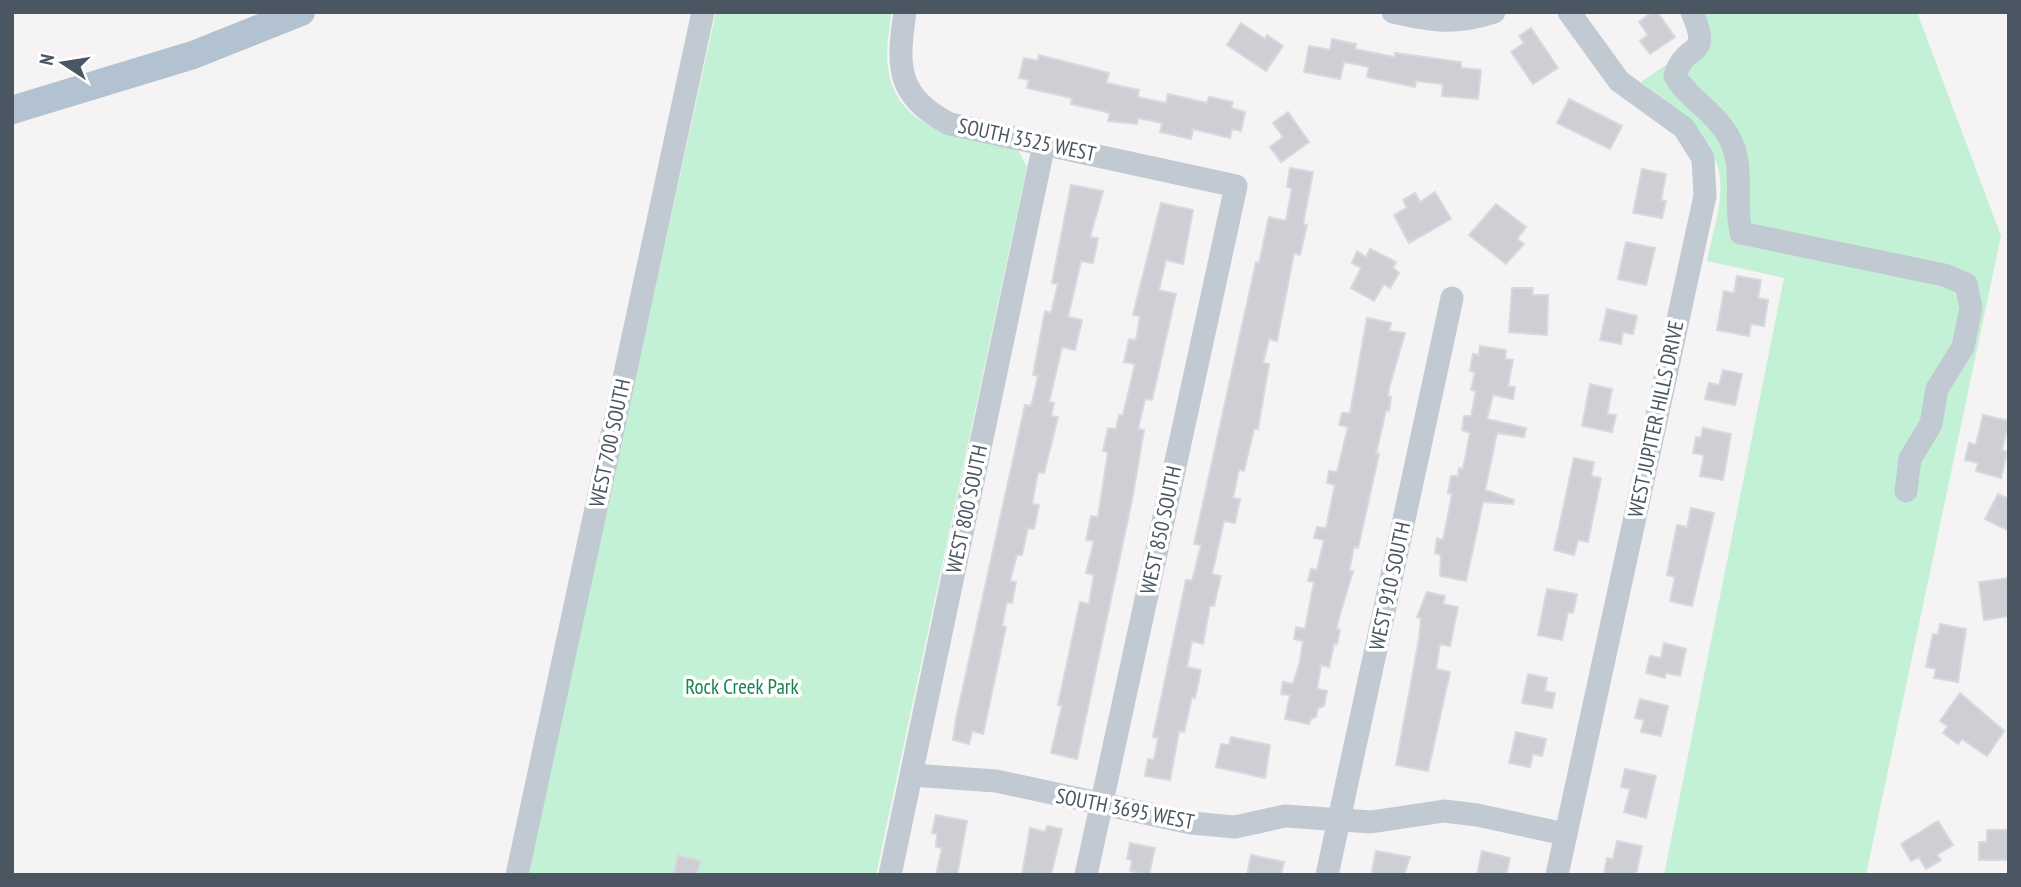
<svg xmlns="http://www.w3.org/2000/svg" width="2021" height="887" font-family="'PT Sans Narrow',sans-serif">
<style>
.green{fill:#c3f1d5}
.building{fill:#cdcfd5;stroke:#d7d9de;stroke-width:2}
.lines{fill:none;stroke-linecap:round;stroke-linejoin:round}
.minor{stroke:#c1cad2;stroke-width:23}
.major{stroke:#b3c2d1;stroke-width:28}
.labels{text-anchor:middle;stroke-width:7;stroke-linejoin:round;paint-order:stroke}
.street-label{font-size:21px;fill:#4a5661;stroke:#fff}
.park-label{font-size:21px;fill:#17864f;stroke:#fff}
</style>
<rect width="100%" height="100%" fill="#f5f3f3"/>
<g class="green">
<path d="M716 12H891C890 26 887 41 887 56 889 132 961 137 1018 150L1027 167 876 875H526Z"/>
<path d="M1682 12H1917L2001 236 1866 875H1664L1784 278 1707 261C1711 240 1718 218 1720 197 1726 142 1679 111 1641 82L1698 43Z"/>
</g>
<g class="building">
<path d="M1652 12H1657L1675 37 1650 54 1640 41 1648 35 1639 22Z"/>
<path d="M1241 23 1265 39 1267 35 1283 46 1266 71 1227 45Z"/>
<path d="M1531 28 1558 68 1533 84 1511 52 1524 43 1519 36Z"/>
<path d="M1332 39 1356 44 1355 49 1395 57V53L1461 62V68L1481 70 1478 99 1442 96 1443 84 1416 81 1415 87 1367 77 1369 67 1344 62 1340 79 1304 72 1309 46 1330 50Z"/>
<path d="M1039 55 1109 73 1106 83 1139 90 1137 97 1166 103 1168 94 1207 103 1209 97 1233 102 1231 108 1245 112 1241 131 1232 129 1230 138 1193 129 1191 139 1160 132 1162 123 1138 118 1137 124 1108 121 1110 113 1071 104 1072 98 1027 88 1029 80 1019 78 1024 58 1038 61Z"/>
<path d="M1569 99 1622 126 1610 149 1557 123Z"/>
<path d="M1288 112 1309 142 1281 162 1270 147 1283 137 1273 123Z"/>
<path d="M1290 168 1313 172 1303 224 1307 225 1300 255 1294 253 1277 341 1269 339 1263 363 1269 364 1258 429H1254L1244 471 1239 469 1233 498 1240 499 1235 523 1224 521 1212 574 1221 576 1214 606 1210 605 1203 644 1192 641 1187 667 1201 670 1195 698 1192 697 1184 732 1179 731 1170 780 1145 776 1148 759 1154 760 1158 738 1153 737 1186 580 1192 581 1201 545 1194 544 1256 262 1259 263 1269 217 1286 221 1292 188 1287 187Z"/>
<path d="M1642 169 1666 174 1661 200 1666 201 1662 218 1633 213Z"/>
<path d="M1071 185 1103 191 1090 237 1098 238 1093 263 1081 261 1068 317 1082 320 1075 350 1062 347 1049 402 1054 403 1051 416 1058 417 1044 473 1038 472 1032 504 1039 505 1034 529 1028 528 1022 555H1017L1010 581 1016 582 1012 603 1007 602 1002 626 1006 627 983 734 972 731 969 744 953 740 956 719 1025 405 1031 406 1038 376 1033 375 1045 311 1051 313 1058 284 1052 283Z"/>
<path d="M1435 192 1451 219 1409 243 1394 215 1407 208 1403 200 1415 193 1420 202Z"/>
<path d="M1161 203 1193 210 1183 264 1166 260 1159 290 1176 294 1152 400 1145 399 1138 429 1144 430 1132 500 1077 759 1051 753 1062 706 1058 705 1080 602 1089 604 1094 575 1086 573 1094 541 1086 540 1091 516 1098 517 1108 452 1103 451 1108 428 1116 429 1119 415H1123L1135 364 1124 362 1129 339 1136 340 1140 316 1133 315Z"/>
<path d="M1496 204 1526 227 1517 239 1524 244 1506 264 1469 235Z"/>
<path d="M1626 242 1655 248 1646 285 1618 279Z"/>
<path d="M1370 249 1396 262 1393 268 1399 273 1390 288 1384 284 1374 301 1351 288 1361 268 1352 263 1357 251 1366 257Z"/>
<path d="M1737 276 1761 280 1758 298 1768 300 1764 326 1751 324 1749 336 1717 330 1724 291 1734 293Z"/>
<path d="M1512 288H1533L1532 295H1548L1547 335 1509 332Z"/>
<path d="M1607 309 1637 316 1633 334 1623 332 1621 344 1600 340Z"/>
<path d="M1367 318 1391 323 1389 331 1405 333 1389 388 1388 396 1391 397 1389 411 1386 410 1376 454H1379L1358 548 1354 547 1349 571H1353L1338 621 1337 629 1340 630 1337 644H1334L1329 667 1321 665 1317 689 1327 691 1324 706 1318 708 1316 717 1311 719 1309 724 1285 719 1290 695 1281 694 1283 682 1293 684 1300 661 1303 641 1294 639 1296 627 1305 629 1314 582 1308 581 1311 569 1317 570 1324 540 1314 538 1317 527 1326 528 1335 485 1327 483 1329 471 1337 472 1348 427 1339 425 1342 413H1350Z"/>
<path d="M1480 346 1506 350 1505 359 1513 360 1508 386 1515 387 1513 399 1493 395 1487 419 1526 428 1524 437 1497 433 1485 490 1514 500 1513 504 1483 502 1466 581 1440 576 1441 555 1435 553 1437 538 1443 540 1452 494 1448 493 1451 476H1458L1459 468 1463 469 1470 433 1462 430 1464 416H1471L1476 391 1471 390 1475 372 1470 371 1473 354 1479 355Z"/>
<path d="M1723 370 1742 374 1735 405 1705 399 1709 383 1719 385Z"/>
<path d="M1590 384 1612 389 1607 414 1616 415 1612 432 1582 426Z"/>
<path d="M1983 415 2009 421 2002 450 2007 452 2001 478 1976 471 1978 463 1965 460 1969 443 1976 445Z"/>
<path d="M1703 428 1731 434 1723 480 1700 476 1704 455 1693 453 1696 437 1701 438Z"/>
<path d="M1574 458 1594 462 1591 476 1601 478 1588 542 1578 540 1574 555 1554 550Z"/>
<path d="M1998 494 2009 499V531L1985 519Z"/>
<path d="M1691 508 1714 513 1692 606 1670 601 1675 577 1667 575 1677 525 1687 527Z"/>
<path d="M2009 578V616L1984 620 1979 582Z"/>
<path d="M1547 589 1577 594 1573 613 1568 612 1562 640 1538 635Z"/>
<path d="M1427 592 1445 596 1443 604 1458 607 1450 646 1440 644 1436 669 1450 672 1428 771 1396 765 1419 639 1421 618 1417 617Z"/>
<path d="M1940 624 1966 629 1958 682 1934 678 1936 669 1926 667 1933 634 1938 635Z"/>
<path d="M1664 643 1686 649 1680 676 1666 673 1665 678 1646 673 1650 656 1661 658Z"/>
<path d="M1528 674 1547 678 1545 691 1555 693 1552 708 1522 703Z"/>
<path d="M1960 693 2004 731 1987 756 1962 739 1958 744 1943 733 1948 726 1940 721Z"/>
<path d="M1640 699 1668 706 1661 736 1641 732 1644 720 1635 718Z"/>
<path d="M1516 732 1546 739 1542 756 1533 754 1530 767 1509 763Z"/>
<path d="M1231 737 1270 745 1265 778 1216 767 1221 744 1229 745Z"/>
<path d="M1625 769 1656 776 1646 818 1624 812 1630 789 1621 787Z"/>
<path d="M936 815 967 821 957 875H936L942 848 936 847 937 834 932 833Z"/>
<path d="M1938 821 1953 845 1937 855 1941 860 1926 869 1919 857 1911 861 1901 844Z"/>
<path d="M1047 826 1062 829 1051 875H1022L1030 828 1045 832Z"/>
<path d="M1987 830H2009V860H1979V842H1987Z"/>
<path d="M1617 841 1642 846 1636 875H1604L1607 858 1613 859Z"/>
<path d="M1130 843 1155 848 1149 875 1130 871 1132 860 1127 859Z"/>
<path d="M1376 851 1410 857 1404 875H1371Z"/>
<path d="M1482 851 1510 858 1506 875H1477Z"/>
<path d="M678 855 701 861 697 875H673Z"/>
<path d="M1251 855 1284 862 1281 875H1247Z"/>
</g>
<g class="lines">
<g class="minor">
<path d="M905 12C897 66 896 97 950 124L1236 186 1086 875"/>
<path d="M1393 12C1432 21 1454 25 1494 12"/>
<path d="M1692 12C1713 61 1685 40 1675 76 1687 97 1709 108 1723 128 1748 160 1733 197 1741 233L1944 275 1966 284 1971 308 1963 347 1937 389 1931 424 1910 459 1906 491"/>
<path d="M912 775 996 781 1191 823 1235 827 1285 816 1371 822 1444 811 1477 815 1565 834"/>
<path d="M517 875 703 12"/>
<path d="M890 875 1044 144"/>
<path d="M1327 875 1452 298"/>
<path d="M1557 875 1705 196 1703 158 1684 128 1619 81 1569 12"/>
</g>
<path class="major" d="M12 110 193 55 301 12"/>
</g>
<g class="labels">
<g class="street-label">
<text transform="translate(1027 140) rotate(12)" y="7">SOUTH 3525 WEST</text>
<text transform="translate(1656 419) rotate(-78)" y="7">WEST JUPITER HILLS DRIVE</text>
<text transform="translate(610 443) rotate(-78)" y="7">WEST 700 SOUTH</text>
<text transform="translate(967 509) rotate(-78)" y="7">WEST 800 SOUTH</text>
<text transform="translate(1161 530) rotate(-78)" y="7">WEST 850 SOUTH</text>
<text transform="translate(1390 586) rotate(-78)" y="7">WEST 910 SOUTH</text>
<text transform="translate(1125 809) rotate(11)" y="7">SOUTH 3695 WEST</text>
</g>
<g class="park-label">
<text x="742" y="694">Rock Creek Park</text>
</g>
</g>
<rect width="2021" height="887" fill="none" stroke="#4a5661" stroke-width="28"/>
<g transform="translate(63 63) rotate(282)" stroke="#ffffff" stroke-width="5" paint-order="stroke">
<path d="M0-5L12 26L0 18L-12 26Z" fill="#4a5661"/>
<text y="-10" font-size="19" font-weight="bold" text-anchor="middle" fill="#4a5661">N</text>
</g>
</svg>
